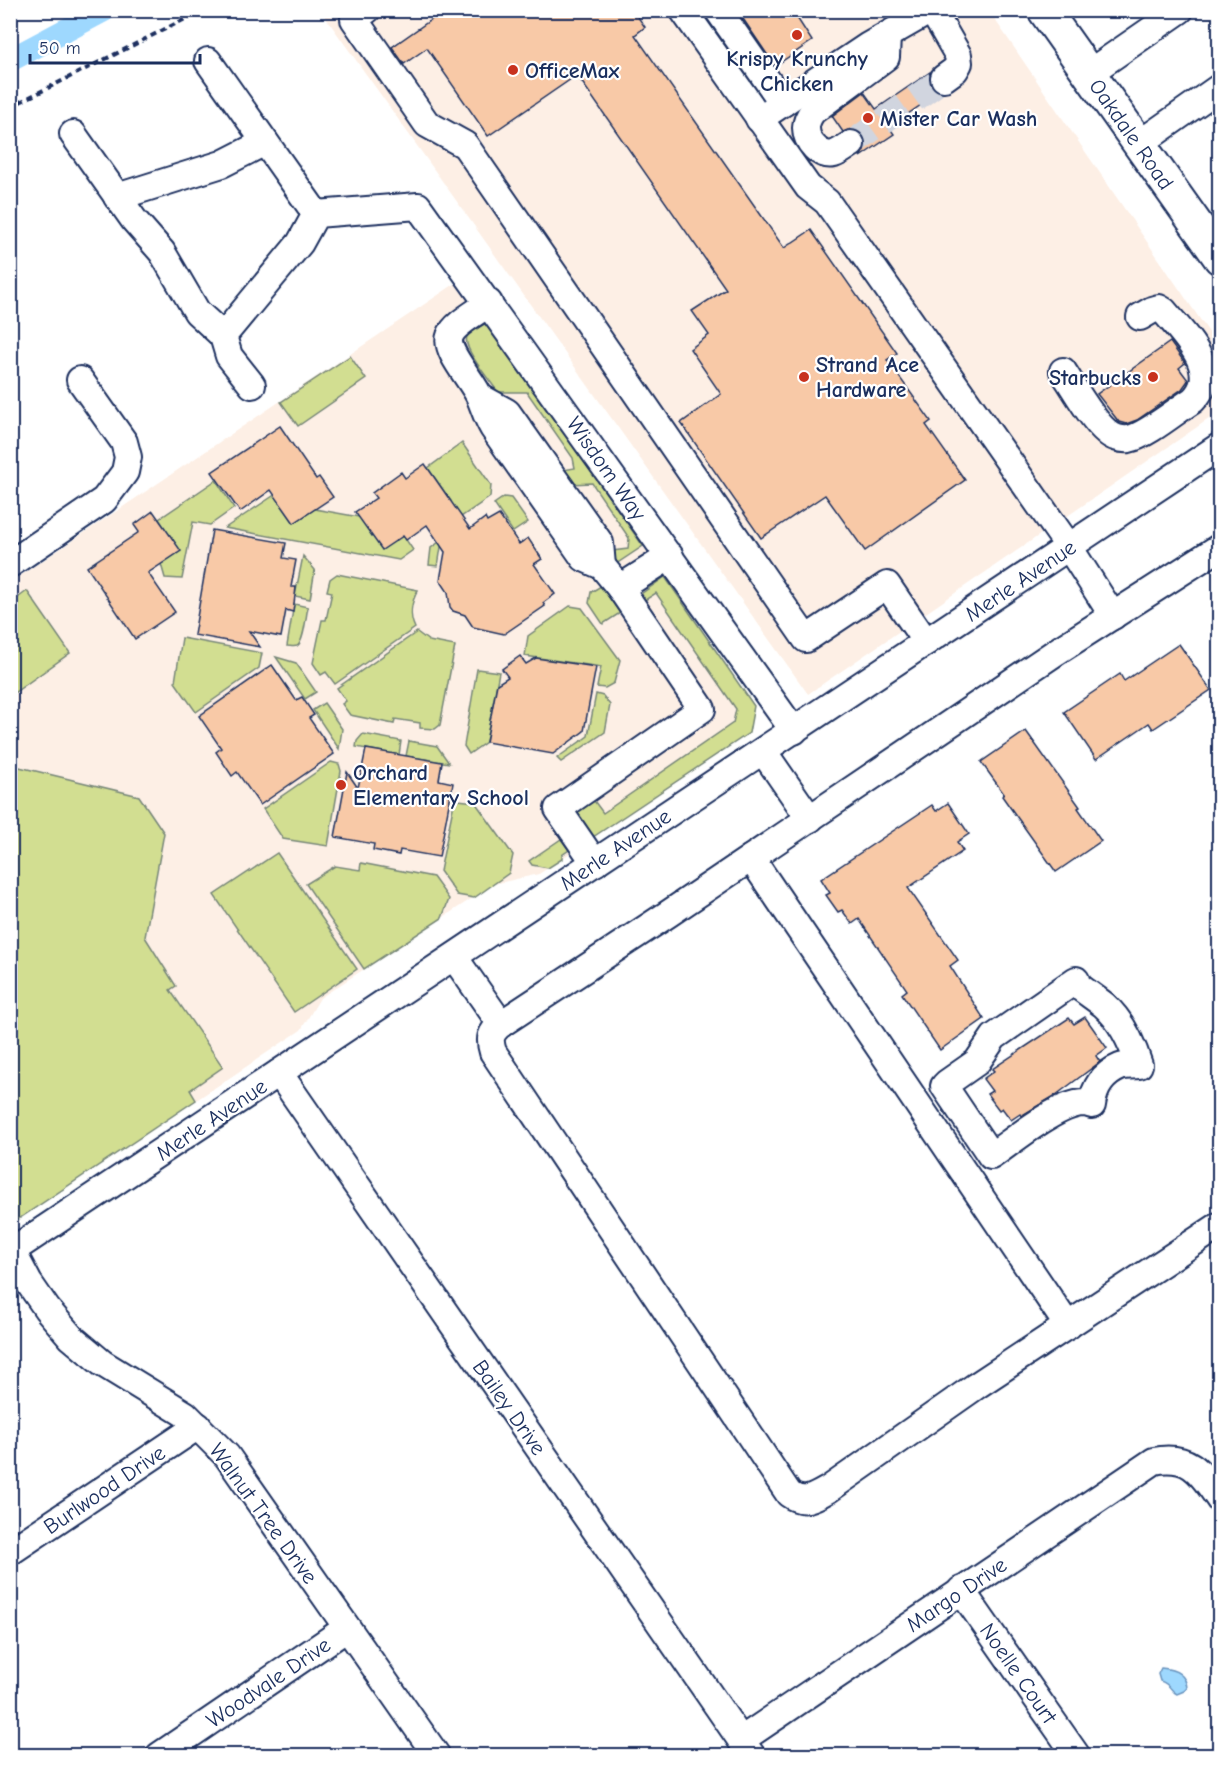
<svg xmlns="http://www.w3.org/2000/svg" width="1230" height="1766" font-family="'Comic Neue',sans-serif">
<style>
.built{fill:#fdefe5}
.green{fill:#d2de91;stroke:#768678;stroke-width:1.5}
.water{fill:#9ed8fe;stroke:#6a94be;stroke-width:1.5}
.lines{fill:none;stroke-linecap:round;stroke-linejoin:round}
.canal{stroke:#9ed8fe;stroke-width:24}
.building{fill:#f8c9a7;stroke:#1b2f5e;stroke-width:1.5}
.minor-tunnel{stroke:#d1d5df;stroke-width:26;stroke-dasharray:26 13;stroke-linecap:butt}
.minor-casing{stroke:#1b2f5e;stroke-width:30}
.major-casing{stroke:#1b2f5e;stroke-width:36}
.path{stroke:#1b2f5e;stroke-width:4;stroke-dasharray:6 4.5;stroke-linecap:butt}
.minor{stroke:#fff;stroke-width:26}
.major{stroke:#fff;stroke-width:32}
.poi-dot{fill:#c8321e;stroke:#fff;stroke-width:2}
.labels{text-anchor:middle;stroke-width:4.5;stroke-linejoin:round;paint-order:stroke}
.poi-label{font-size:22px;font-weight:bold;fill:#1b2f5e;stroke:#fff;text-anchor:start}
.street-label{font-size:22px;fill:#1b2f5e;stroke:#fff}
</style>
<rect width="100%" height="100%" fill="#fff"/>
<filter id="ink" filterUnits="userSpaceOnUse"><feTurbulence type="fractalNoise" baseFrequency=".0167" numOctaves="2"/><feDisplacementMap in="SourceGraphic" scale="12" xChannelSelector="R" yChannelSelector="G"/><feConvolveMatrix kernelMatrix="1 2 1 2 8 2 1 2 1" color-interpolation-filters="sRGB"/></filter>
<g filter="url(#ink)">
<g class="built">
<path d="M321 11H989L1219 347V412L808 694Z"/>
<path d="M459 281 754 706 749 733 539 874 494 884 320 998 301 1030 11 1224V582Z"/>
</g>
<g class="green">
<path d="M487 323 643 546 616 564 611 557 612 551 628 549 629 538 592 483 571 484 563 470 575 468 573 458 527 392H498C491 382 462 348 467 337 470 331 481 326 487 323Z"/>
<path d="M350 356 366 379 298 426 281 402Z"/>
<path d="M462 443 491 485 490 497 442 530 431 515 451 501 428 468Z"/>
<path d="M216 480 234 508 210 525 193 522 182 579 165 578 161 564 180 551 159 519Z"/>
<path d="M294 482 280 503 294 523 315 509 359 517 403 535 413 550 399 560 225 528Z"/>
<path d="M504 497 511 498 528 522 513 532 494 504Z"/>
<path d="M457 529 460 534 441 547 438 566 429 565 431 548Z"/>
<path d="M303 556 315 570 310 599 295 596Z"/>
<path d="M337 574 418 590C411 602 409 616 415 628L335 684 326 672 321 675 313 663 322 620H326L332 592 327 591 330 579Z"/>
<path d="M665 577 754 706 749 733 593 837 574 810 592 798 603 813 733 723 736 709 656 593 642 602 638 596Z"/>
<path d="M601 586 620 613 603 624 589 603 591 592Z"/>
<path d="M27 591 70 653 11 695V603Z"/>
<path d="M294 604 308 607C306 615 304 643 297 646 294 647 290 646 287 646Z"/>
<path d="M570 606 582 608 620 660 614 683 605 688 597 687 601 667 525 656 528 636Z"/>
<path d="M417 632 429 641 455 646 440 725 435 729 420 728V723L395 719 394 724 350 715 342 704 346 701 337 688Z"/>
<path d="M182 638 262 653 259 668 196 712 175 682Z"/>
<path d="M276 657 296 663 316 692 305 699Z"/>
<path d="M477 669 499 672 486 742 469 754 464 746Z"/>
<path d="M596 694 603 696 610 705 605 732 561 762 557 758 588 736Z"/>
<path d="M324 703 342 729 339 749 313 710Z"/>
<path d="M363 734 401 741 399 755 356 747 357 741Z"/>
<path d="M409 741 437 746 449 763 406 756Z"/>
<path d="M331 762 339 764 341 771 328 846 283 839 263 809Z"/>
<path d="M11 765 139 796 164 833 145 937 176 986 170 990 223 1067 190 1090 196 1100 11 1224Z"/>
<path d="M458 800 475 802 513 855 509 873 474 898 457 895 440 871 454 803Z"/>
<path d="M561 839 569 850 562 855V859L548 868 532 865 529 861Z"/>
<path d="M277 853 357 969 294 1012 214 895Z"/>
<path d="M361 863 433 877 449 899 442 918 364 969 306 884 335 866 360 870Z"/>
</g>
<path class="water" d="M1161 1668C1174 1669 1186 1674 1187 1688L1184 1691 1177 1694C1170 1691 1171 1684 1160 1681L1158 1674Z"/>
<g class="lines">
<path class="canal" d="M10 60 104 10"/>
</g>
<g class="building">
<path d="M445 10H633L645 27 635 35 784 248 811 230 897 353 887 360 931 421 926 425 965 480 865 551 825 495 761 538 681 423 721 394 690 349 709 335 692 311 726 289 577 75 488 136 427 48 404 64 392 47Z"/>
<path d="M737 10H792L812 41 775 66Z"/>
<path d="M930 72 929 80 932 86 940 92 889 127 894 134 860 157 864 150 866 144 863 136 858 131 851 129 843 132 832 116 864 92 876 109Z"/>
<path d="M1170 342 1185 363 1179 368 1188 380 1187 382 1182 389 1137 420 1126 424 1119 422 1097 394Z"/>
<path d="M280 426 316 479 319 477 333 497 294 523 271 490 240 512 212 472Z"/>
<path d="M425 464 470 529 485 518 487 522 499 515 519 544 528 538 542 559 534 564 555 594 543 603 545 606 504 634 473 627 465 615 453 611 450 607 448 592 440 580 445 552 427 525 406 540 403 536 382 550 355 512 376 498 372 493 401 472 405 478Z"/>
<path d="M153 511 181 551 148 573 175 612 135 639 87 567 139 532 134 525Z"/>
<path d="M212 530 286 543 283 558 296 560 291 587H296L293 612 286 610 281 637 249 631 260 647 194 635Z"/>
<path d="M1179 644 1211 690 1153 729 1149 723 1096 759 1064 712 1120 674 1124 681Z"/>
<path d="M520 656 526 664 536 658 596 667 584 731 553 754 486 742 497 684 508 677 502 669Z"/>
<path d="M272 665 296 700 302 697 314 715 309 718 334 754 260 805 237 772 232 776 216 752 221 748 199 716Z"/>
<path d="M1026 731 1080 807 1078 808 1101 841 1056 872 1002 796 1004 794 981 762Z"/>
<path d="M366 749 442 762 439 780 453 783 439 857 400 850 399 855 373 850 374 844 335 837 347 772 358 788Z"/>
<path d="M948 803 969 834 957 842 963 851 908 888 958 960 950 966 984 1019 940 1050 902 994 907 990 859 919 852 924 842 910 838 912 826 895 830 893 821 879 932 805 936 811Z"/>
<path d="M1085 1017 1107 1048 1096 1056 1100 1062 1056 1095 1021 1116 1020 1114 1011 1120 1002 1108 999 1110 987 1094 992 1091 983 1079 994 1071 992 1069 1069 1018 1074 1024Z"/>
</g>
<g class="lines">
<path class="minor-tunnel" d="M851 144 944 78"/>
<defs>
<g id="minor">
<path d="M367 10 354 19 427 124 465 145 806 639 887 585 926 642"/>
<path d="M683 10 808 187 827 202 1069 547 1113 616"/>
<path d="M718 10 783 103"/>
<path d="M932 10 958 55 959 63 955 70 944 78"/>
<path d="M208 61 316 214"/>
<path d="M1089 73 1180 10"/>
<path d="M759 119 868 46 931 10"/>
<path d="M73 134 134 220 162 252 197 312 223 336"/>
<path d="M851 144C846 147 840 152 834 154 820 158 806 141 806 128 806 121 809 116 813 111L886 57 887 36"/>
<path d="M1139 144 1220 87"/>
<path d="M117 197 222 164 265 142"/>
<path d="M489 303C479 311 454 324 450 336 444 351 474 382 480 398 485 410 486 416 493 428L584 558 602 566 620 588"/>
<path d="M1063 371C1074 388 1093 421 1107 432 1112 437 1121 440 1129 439 1146 436 1177 410 1193 400 1223 371 1183 334 1164 311L1159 308 1152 310 1140 317"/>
<path d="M252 385 229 356 223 336 300 243 316 214 418 206 794 731"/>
<path d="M480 397 507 412 600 543 602 566"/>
<path d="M1220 547 1056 652 668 914 501 1024C490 1033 489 1039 493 1052L789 1494C804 1505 815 1497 829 1489L976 1386 1220 1225"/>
<path d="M10 564 104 500 125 472 128 457 124 442 80 380"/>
<path d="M763 751 810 819"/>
<path d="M751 858 1068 1326"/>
<path d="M595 863 558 809 702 709 620 588 670 556"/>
<path d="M454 957 501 1024"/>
<path d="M1076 980 1077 985C1086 992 1095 998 1104 1005 1122 1021 1132 1043 1139 1065 1133 1066 1125 1065 1120 1067 1103 1074 1094 1088 1092 1105 1089 1104 1086 1103 1083 1103 1057 1104 1013 1141 991 1156L944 1086 947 1083 977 1062 994 1037Z"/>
<path d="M279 1073 752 1756"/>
<path d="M10 1247 29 1283 47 1309 71 1337 102 1363 185 1414 227 1456 437 1756"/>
<path d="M10 1252 1220 446"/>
<path d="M10 1552 198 1426"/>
<path d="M961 1590 1077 1756"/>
<path d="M741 1740 1154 1461C1191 1454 1201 1473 1220 1500"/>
<path d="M159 1756 347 1628"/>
</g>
<path id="major" d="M1044 10 1220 258"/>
</defs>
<use href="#minor" class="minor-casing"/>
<use href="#major" class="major-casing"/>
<path class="path" d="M10 107 203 10"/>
<use href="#minor" class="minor"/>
<use href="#major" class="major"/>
</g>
</g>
<g class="poi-dot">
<circle cx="797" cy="35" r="6"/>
<circle cx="513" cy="70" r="6"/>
<circle cx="868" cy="118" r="6"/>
<circle cx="804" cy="377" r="6"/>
<circle cx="1153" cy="377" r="6"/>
<circle cx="341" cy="785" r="6"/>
</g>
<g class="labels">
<g class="poi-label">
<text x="797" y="66" text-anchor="middle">Krispy Krunchy<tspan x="797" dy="25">Chicken</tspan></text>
<text x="525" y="78">OfficeMax</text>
<text x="880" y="126">Mister Car Wash</text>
<text x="816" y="372">Strand Ace<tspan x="816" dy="25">Hardware</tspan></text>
<text x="1141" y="385" text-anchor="end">Starbucks</text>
<text x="353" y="780">Orchard<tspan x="353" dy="25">Elementary School</tspan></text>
</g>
<g class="street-label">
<text transform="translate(1132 134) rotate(55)" y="8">Oakdale Road</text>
<text transform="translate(607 468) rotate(55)" y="8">Wisdom Way</text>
<text transform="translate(1020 580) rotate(-34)" y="8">Merle Avenue</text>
<text transform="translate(615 849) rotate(-34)" y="8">Merle Avenue</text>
<text transform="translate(211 1119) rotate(-34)" y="8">Merle Avenue</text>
<text transform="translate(510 1407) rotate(55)" y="8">Bailey Drive</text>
<text transform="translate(104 1489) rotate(-34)" y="8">Burlwood Drive</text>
<text transform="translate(264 1513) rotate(54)" y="8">Walnut Tree Drive</text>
<text transform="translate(956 1594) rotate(-34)" y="8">Margo Drive</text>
<text transform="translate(1019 1673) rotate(55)" y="8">Noelle Court</text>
<text transform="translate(268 1682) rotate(-34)" y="8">Woodvale Drive</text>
</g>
</g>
<rect width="1230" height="1766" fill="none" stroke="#fff" stroke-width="36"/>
<rect x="18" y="18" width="1194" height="1730" fill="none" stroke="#1b2f5e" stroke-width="2" filter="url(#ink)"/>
<path d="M30 54v9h170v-9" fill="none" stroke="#1b2f5e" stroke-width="3"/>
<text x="39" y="54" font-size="18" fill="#1b2f5e" stroke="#ffffff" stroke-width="4.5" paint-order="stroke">50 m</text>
</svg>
